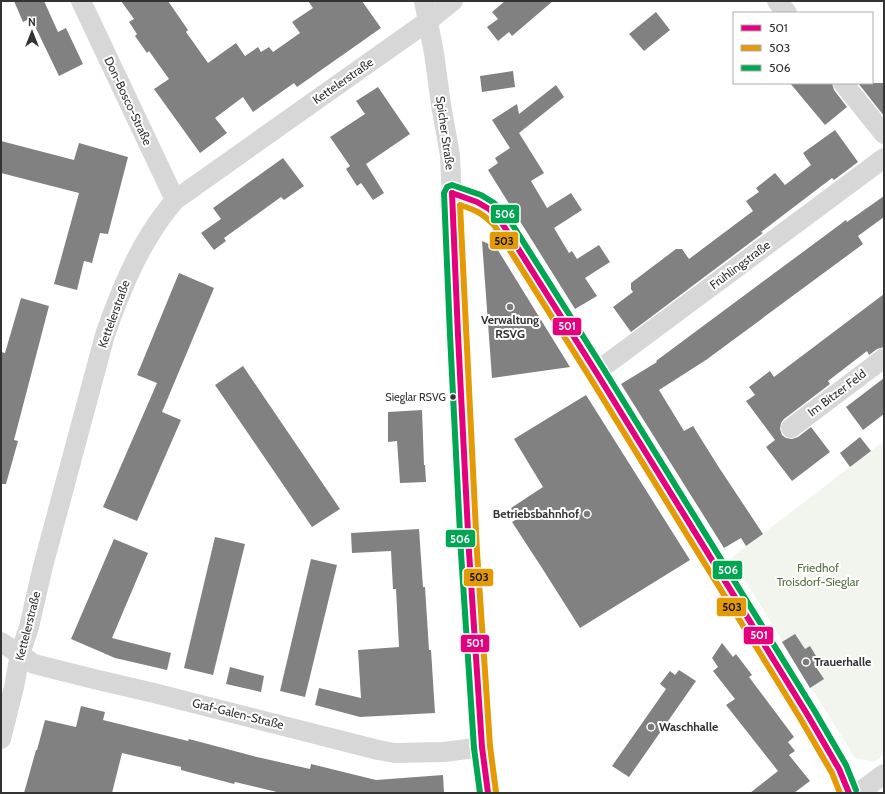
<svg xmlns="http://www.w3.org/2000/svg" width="885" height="794" font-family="Cabin,sans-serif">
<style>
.green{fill:#f1f5ed}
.building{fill:#818181}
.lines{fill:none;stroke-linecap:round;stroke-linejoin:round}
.minor{stroke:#d7d7d7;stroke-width:20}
.bus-1-casing{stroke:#fff;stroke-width:9}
.bus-2-casing{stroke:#fff;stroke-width:9}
.bus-3-casing{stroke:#fff;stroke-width:9}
.bus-1{stroke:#e5007d;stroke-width:6}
.bus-2{stroke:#e39a05;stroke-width:6}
.bus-3{stroke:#00a651;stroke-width:6}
.poi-dot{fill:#7a7a7a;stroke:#fff;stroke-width:1.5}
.bus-dot{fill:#333;stroke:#fff;stroke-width:1.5}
.labels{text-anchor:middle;stroke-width:4;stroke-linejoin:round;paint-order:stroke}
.bus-label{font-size:11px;fill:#333;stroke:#fff;text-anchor:end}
.street-label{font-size:12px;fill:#333;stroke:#fff}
.poi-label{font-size:12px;font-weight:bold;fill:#333;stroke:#fff;text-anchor:start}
.park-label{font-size:12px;fill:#56703f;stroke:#fff}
.line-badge{stroke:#fff;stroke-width:1.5}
.badge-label{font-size:11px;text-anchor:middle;font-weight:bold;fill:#fff}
.pale-badge-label{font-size:11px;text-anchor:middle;font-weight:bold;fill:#111}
</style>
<rect width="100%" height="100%" fill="#fff"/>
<path class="green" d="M884 441V754L874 762 855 758 731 558Z"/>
<g class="building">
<path d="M14 1H44L58 32 66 28 83 64 59 76 31 18 23 22Z"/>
<path d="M121 1H168L188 30 186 32 208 63 236 43 245 56 258 47 261 52 269 47 273 52 300 33 292 22 313 8 308 1H362L381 28 297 87 294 83 253 112 243 97 215 118 227 133 200 153 154 89 169 79 149 51 147 53 135 36 137 34 129 22 134 19Z"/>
<path d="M505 1H553L512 36 509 32 498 41 487 27 498 19 492 12Z"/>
<path d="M656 12 670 30 644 51 629 34Z"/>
<path d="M513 71 515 87 482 92 480 76Z"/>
<path d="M790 83H832L834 90 847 107 825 125Z"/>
<path d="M858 83H884V116Z"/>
<path d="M556 85 564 97 519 133 544 173 531 181 547 208 571 193 582 210 554 228 569 253 572 251 577 259 599 245 610 262 585 278 597 296 575 309 488 170 498 163 495 158 510 148 492 120 517 104 519 114Z"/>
<path d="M378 87 410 134 366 164 384 193 373 200 361 183 357 186 346 169 350 166 330 137 365 114 356 101Z"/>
<path d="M835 130 858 162 834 180 832 178 761 232 763 233 631 332 613 307 633 292 631 289V283L676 249H682L689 259 753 211 746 201 759 192 756 188 775 173 785 185 811 165 803 153Z"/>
<path d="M1 141 74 160 79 143 128 157 108 234 100 233 92 263 84 261 77 290 54 284 79 193 1 173Z"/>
<path d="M283 158 304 186 284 200 281 197 224 238 226 241 214 250 201 233 221 219 213 208Z"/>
<path d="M884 196V217L858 236 863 244 706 360 659 390 684 431 693 426 718 466 763 534 746 546 741 538 724 548 621 384 657 362 656 361 846 220 847 222Z"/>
<path d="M482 241 496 247 570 367 492 378Z"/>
<path d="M179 273 214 288 162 412 181 420 137 521 103 507 157 383 137 375Z"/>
<path d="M884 294V347L877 349 869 355 867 351 828 381 830 384 784 419 781 423 780 429 782 435 786 438 792 439 798 437 811 427 830 452 792 481 766 447 775 440 746 401 755 395 749 387 770 371 774 377Z"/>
<path d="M21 298 49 306 14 440 18 441 6 484H1V352L5 353Z"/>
<path d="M243 366 340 509 312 527 215 385Z"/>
<path d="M884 378V414L863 430 846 407Z"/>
<path d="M586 395 690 560 580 628 542 568 512 522 517 519 511 508 543 487 514 439Z"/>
<path d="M422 410 424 465H425L426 482 400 483 397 441 388 442V412Z"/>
<path d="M860 437 871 451 850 467 840 453Z"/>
<path d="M419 529 423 587H425L429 650H431L435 713 360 717 315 705 319 688 361 698 358 650 399 647 396 589H393L391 551 352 553 351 533Z"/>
<path d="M215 537 245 544 213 675 184 668Z"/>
<path d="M114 539 148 553 112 638 171 653 167 670 115 658 71 639Z"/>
<path d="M311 559 337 565 305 697 280 691Z"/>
<path d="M795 634 805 649 810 646 819 661 814 664 824 679 810 688 782 642Z"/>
<path d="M722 643 733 657 736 654 752 675 749 677 794 737 788 742 795 751 789 755 810 781 794 793H750L778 771 726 705 735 699 713 671 718 667 712 658Z"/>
<path d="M230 667 264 676 261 692 226 684Z"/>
<path d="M679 670 696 681 629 777 612 766 666 689 660 684 670 671 675 675Z"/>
<path d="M81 706 105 712 103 720 188 741 189 739 257 757 310 769 311 764 376 780 443 775 444 793H281L235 782 234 784 181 770V767L122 753 112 793H24L36 750H37L45 720 76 727Z"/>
</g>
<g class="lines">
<g class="minor">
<path d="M81 1 175 200"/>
<path d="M424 1 434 53 441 105 450 155 458 335 465 465 469 552 482 747 488 793"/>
<path d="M777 1 787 13"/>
<path d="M843 83 884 134"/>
<path d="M452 193 477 202 489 209 500 220 596 372 807 714 839 769 849 793"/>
<path d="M596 372 884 158"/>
<path d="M791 428 884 358"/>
<path d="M1 642 34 664 98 680 154 693 378 750 395 753 444 752 482 747"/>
<path d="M1 739 14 687 20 654 29 627 43 566 105 335C117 300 131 264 151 233 158 221 166 211 175 200L428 21 453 1"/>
<path d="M858 793 884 774"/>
</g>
<defs>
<g id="bus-1">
<path d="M452 193 477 202 489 209 500 220 596 372 807 714 839 769 849 793"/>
<path d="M452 193 458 335 469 552 482 747 488 793"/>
</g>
<path id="bus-2" d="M496 792 490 746 477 552 460 205C476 210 482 213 494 225L589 376 800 718 832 773 840 793"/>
<path id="bus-3" d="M480 793 474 748 461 553 450 335 444 193 447 187 452 185 481 195 494 203 507 216 603 368 814 710 846 765 856 790"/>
</defs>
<use href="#bus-1" class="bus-1-casing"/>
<use href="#bus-2" class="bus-2-casing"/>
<use href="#bus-3" class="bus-3-casing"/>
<use href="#bus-1" class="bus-1"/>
<use href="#bus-2" class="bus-2"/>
<use href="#bus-3" class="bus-3"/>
</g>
<g class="poi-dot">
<circle cx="510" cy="307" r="4"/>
<circle cx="587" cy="514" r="4"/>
<circle cx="806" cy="662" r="4"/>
<circle cx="651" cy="727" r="4"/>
</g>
<circle class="bus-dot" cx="453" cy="397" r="3.5"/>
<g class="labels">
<g class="bus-label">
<text x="446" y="401">Sieglar RSVG</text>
</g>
<g class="street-label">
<text transform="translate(343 81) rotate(-35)" y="4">Kettelerstraße</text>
<text transform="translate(128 101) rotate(65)" y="4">Don-Bosco-Straße</text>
<text transform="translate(445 133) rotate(82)" y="4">Spicher Straße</text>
<text transform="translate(740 265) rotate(-37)" y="4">Frühlingstraße</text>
<text transform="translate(114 314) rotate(-70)" y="4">Kettelerstraße</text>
<text transform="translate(837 393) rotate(-37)" y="4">Im Bitzer Feld</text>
<text transform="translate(28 626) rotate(-76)" y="4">Kettelerstraße</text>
<text transform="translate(238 714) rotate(14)" y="4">Graf-Galen-Straße</text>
</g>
<g class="poi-label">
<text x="510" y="324" text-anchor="middle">Verwaltung<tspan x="510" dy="14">RSVG</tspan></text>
<text x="579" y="518" text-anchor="end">Betriebsbahnhof</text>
<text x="814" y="666">Trauerhalle</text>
<text x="659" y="731">Waschhalle</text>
</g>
<g class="park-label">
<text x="818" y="572">Friedhof<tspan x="818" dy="14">Troisdorf-Sieglar</tspan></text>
</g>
</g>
<g class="line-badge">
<rect x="490" y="204" width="30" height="20" rx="4" fill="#00a651"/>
<rect x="489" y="231" width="30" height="19" rx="4" fill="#e39a05"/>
<rect x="552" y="317" width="30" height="19" rx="4" fill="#e5007d"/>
<rect x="445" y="529" width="31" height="19" rx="4" fill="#00a651"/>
<rect x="712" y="560" width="31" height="20" rx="4" fill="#00a651"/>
<rect x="463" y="568" width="31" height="19" rx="4" fill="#e39a05"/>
<rect x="716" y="597" width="31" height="20" rx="4" fill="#e39a05"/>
<rect x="743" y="626" width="31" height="19" rx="4" fill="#e5007d"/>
<rect x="460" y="634" width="30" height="19" rx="4" fill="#e5007d"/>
</g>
<g class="badge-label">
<text x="505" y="218">506</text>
<text x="567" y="330">501</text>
<text x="460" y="543">506</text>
<text x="728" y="574">506</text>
<text x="759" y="639">501</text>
<text x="475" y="647">501</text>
</g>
<g class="pale-badge-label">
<text x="504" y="245">503</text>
<text x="479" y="581">503</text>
<text x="732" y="611">503</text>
</g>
<rect width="885" height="794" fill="none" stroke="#333333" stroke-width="4"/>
<rect x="733" y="12" width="140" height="72" fill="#ffffff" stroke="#adadad"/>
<rect x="741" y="25" width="20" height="6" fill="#e5007d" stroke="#adadad"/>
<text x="769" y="32" font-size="12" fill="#333333">501</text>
<rect x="741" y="45" width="20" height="6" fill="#e39a05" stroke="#adadad"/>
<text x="769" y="52" font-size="12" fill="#333333">503</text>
<rect x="741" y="65" width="20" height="6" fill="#00a651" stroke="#adadad"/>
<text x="769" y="72" font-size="12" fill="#333333">506</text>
<g transform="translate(32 32)" stroke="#ffffff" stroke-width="3" paint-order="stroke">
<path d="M0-3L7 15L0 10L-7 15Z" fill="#333333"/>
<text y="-6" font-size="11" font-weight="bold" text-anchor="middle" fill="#333333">N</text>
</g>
</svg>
